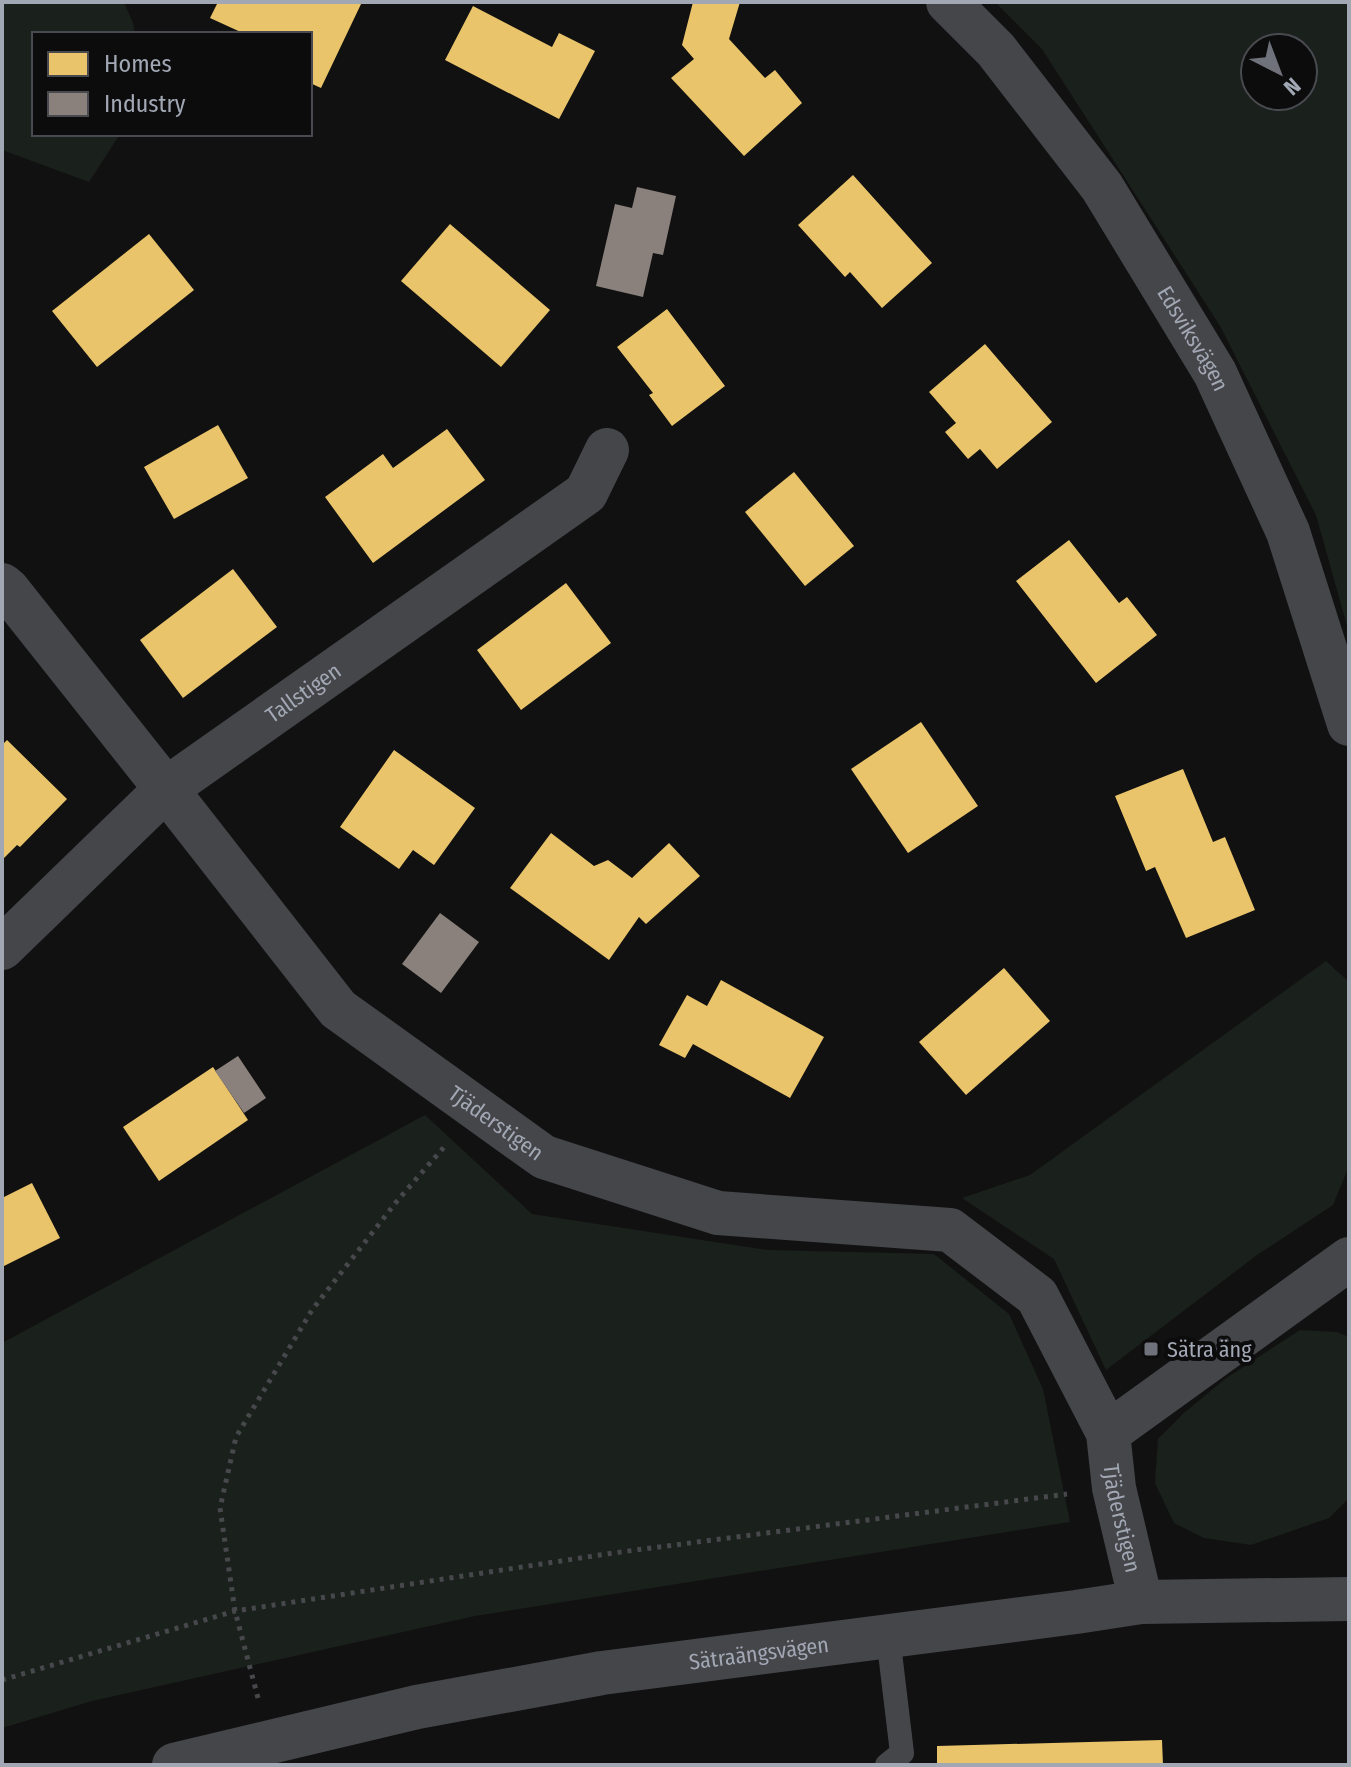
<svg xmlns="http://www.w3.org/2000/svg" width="1351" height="1767" font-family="'Fira Sans Condensed',sans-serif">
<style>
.green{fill:#1a201b;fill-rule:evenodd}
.homes{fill:#e9c46a}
.industry{fill:#8a817c}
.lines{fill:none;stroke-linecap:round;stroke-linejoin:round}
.path{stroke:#47484c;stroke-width:5;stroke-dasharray:4 6;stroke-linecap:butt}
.service{stroke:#45464a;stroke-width:24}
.minor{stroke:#45464a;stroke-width:44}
.tertiary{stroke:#45464a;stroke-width:44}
.poi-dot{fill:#6f727a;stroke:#0c0c0d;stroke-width:3}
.labels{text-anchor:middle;stroke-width:8;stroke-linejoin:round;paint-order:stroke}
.street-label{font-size:22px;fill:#a1a7b3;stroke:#0c0c0d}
.poi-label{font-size:22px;fill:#a1a7b3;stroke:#0c0c0d;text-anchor:start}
</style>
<rect width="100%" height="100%" fill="#111"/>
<g class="green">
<path d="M2 2H124L133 23 135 34H34V134H120L89 182 2 150Z"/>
<path d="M995 2H1349V633L1316 515 1220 326 1042 49ZM1255 48H1303V96H1255Z"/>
<path d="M1326 961 1349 982V1166L1333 1205 1257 1255 1106 1370 1054 1259 962 1198 1030 1175Z"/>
<path d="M425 1115 532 1214 768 1250 934 1254 1009 1314 1043 1389 1070 1522 475 1616 92 1701 2 1728V1343Z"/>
<path d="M1300 1330 1337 1332 1349 1337V1498L1329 1518 1251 1545 1204 1538 1174 1523 1155 1483 1158 1439 1184 1413 1225 1379Z"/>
</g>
<g class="homes">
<path d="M218 2H362L321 88 310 83V34H245L210 18Z"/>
<path d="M693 2H740L729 39 765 78 775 70 802 103 744 156 671 78 694 59 682 45Z"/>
<path d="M473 6 552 47 559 33 595 51 559 119 445 60Z"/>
<path d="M853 175 932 263 882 308 850 272 845 277 798 225Z"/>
<path d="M450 224 550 310 501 367 401 281Z"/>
<path d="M149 234 194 290 97 367 52 311Z"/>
<path d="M667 309 725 386 672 426 649 395 653 393 617 347Z"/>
<path d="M985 344 1052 422 997 469 980 449 968 459 945 432 956 423 929 392Z"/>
<path d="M218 425 248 478 174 519 144 467Z"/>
<path d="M447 429 485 480 373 563 325 497 383 454 393 468Z"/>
<path d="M794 472 854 546 805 586 745 512Z"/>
<path d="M1069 540 1119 603 1127 597 1157 635 1096 683 1016 581Z"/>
<path d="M233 569 277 627 183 698 140 640Z"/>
<path d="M566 583 611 643 521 710 477 650Z"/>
<path d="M921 722 978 806 908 853 851 769Z"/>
<path d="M7 740 67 799 20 847 17 845 2 860V745Z"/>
<path d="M394 750 475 808 434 865 413 850 399 869 340 827Z"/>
<path d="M1183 769 1213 842 1225 837 1255 910 1186 938 1155 867 1146 871 1115 796Z"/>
<path d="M551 833 594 866 608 860 632 878 669 843 700 876 646 924 639 917 609 960 510 888Z"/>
<path d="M1004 968 1050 1021 966 1095 919 1042Z"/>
<path d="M721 980 824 1037 790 1098 693 1044 685 1058 659 1045 687 995 707 1006Z"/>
<path d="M213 1067 248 1120 159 1181 123 1127Z"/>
<path d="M32 1183 60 1238 2 1267V1198Z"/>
<path d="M1162 1740 1163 1765H937V1746Z"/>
</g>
<g class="industry">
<path d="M637 187 676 196 663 255 653 253 643 297 596 286 615 204 632 208Z"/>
<path d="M440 913 479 942 441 993 402 964Z"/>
<path d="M238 1056 266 1098 244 1113 215 1071Z"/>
</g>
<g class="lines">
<g class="path">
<path d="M2 1680 235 1611 613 1553 1067 1494"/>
<path d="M258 1698 235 1611 220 1508 236 1437 312 1310 397 1201 445 1146"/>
</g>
<path class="service" d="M887 1765 902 1753 888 1636"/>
<g class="minor">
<path id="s1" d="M2 585 8 590 166 789 338 1009 544 1157 718 1213 950 1230 1037 1296 1108 1433 1114 1488 1141 1602"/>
<path id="s2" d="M2 948 166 789 586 493 607 450"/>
<path d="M1108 1433 1349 1259"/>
<path id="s3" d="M174 1765 417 1707 602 1673 1076 1612 1141 1602 1349 1599"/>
</g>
<path class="tertiary" id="s4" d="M948 2 996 50 1102 187 1215 373 1288 532 1349 724"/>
</g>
<rect class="poi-dot" x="1143" y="1341" width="16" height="16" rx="4"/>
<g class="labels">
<g class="street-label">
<text dy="8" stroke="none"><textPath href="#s4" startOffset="418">Edsviksvägen</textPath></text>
<text dy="8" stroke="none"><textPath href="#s2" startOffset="396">Tallstigen</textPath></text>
<text dy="8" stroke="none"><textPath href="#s1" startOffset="736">Tjäderstigen</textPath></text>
<text dy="8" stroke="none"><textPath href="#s1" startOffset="1560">Tjäderstigen</textPath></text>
<text dy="8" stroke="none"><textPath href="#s3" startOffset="596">Sätraängsvägen</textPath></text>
</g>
<g class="poi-label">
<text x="1167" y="1357">Sätra äng</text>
</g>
</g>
<rect width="1351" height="1767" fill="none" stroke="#a1a7b3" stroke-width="8"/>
<rect x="32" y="32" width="280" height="104" fill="#0c0c0d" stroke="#484a4f" stroke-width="2"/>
<rect x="48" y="52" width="40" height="24" fill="#e9c46a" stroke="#484a4f" stroke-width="2"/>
<text x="104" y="72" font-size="24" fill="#a1a7b3">Homes</text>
<rect x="48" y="92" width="40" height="24" fill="#8a817c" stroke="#484a4f" stroke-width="2"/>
<text x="104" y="112" font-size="24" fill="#a1a7b3">Industry</text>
<g transform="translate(1279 72) rotate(138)"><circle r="38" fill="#0c0c0d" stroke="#484a4f" stroke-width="2"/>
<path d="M0-6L14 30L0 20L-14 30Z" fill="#6f727a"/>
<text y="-12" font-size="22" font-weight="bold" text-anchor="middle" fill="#a1a7b3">N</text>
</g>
</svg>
